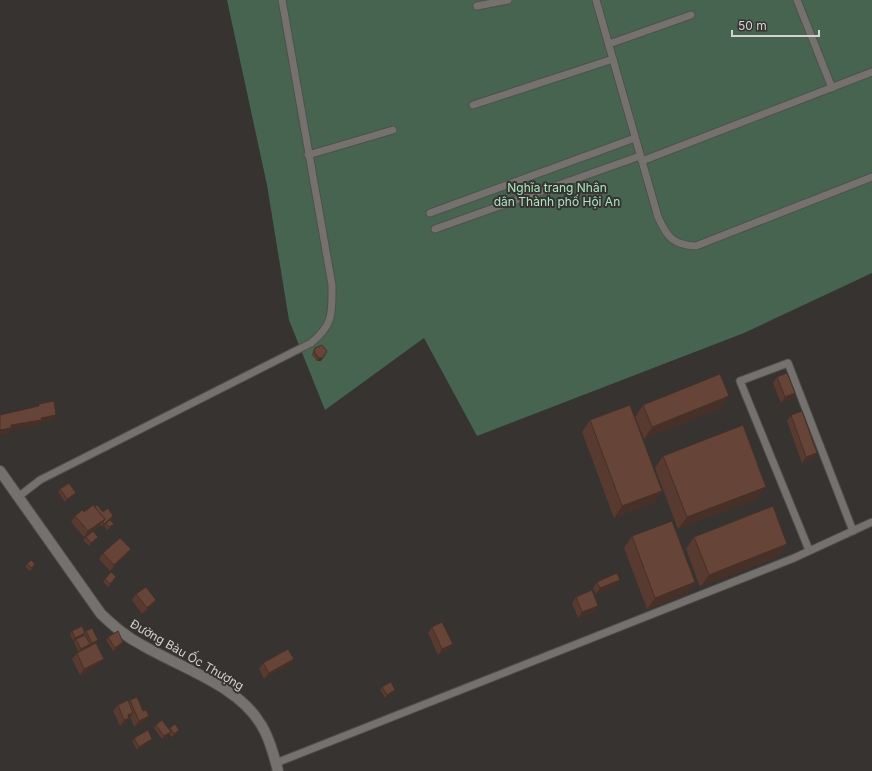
<svg xmlns="http://www.w3.org/2000/svg" width="872" height="771" font-family="Inter,sans-serif">
<style>
.green{fill:#476451}
.lines{fill:none;stroke-linecap:round;stroke-linejoin:round}
.service-casing{stroke:#514f4d;stroke-width:9}
.minor-casing{stroke:#514f4d;stroke-width:12}
.service{stroke:#74716e;stroke-width:7}
.minor{stroke:#74716e;stroke-width:10}
.wall{fill:#583a30}
.shaded-wall{fill:#473027}
.building{fill:#664438;stroke:#473027}
.labels{text-anchor:middle;stroke-width:4;stroke-linejoin:round;paint-order:stroke}
.park-label{font-size:12px;fill:#abe7c0;stroke:#363331}
.street-label{font-size:12px;fill:#d5d3d2;stroke:#363331}
</style>
<rect width="100%" height="100%" fill="#363331"/>
<path class="green" d="M227 0H872V273L744 333 477 436 424 338 325 410 289 320 267 185Z"/>
<g class="lines">
<defs>
<g id="service">
<path d="M596 0 658 217C667 237 673 245 696 246L872 177"/>
<path d="M797 0 832 88"/>
<path d="M477 6 508 0"/>
<path d="M609 44 691 15"/>
<path d="M473 105 613 59"/>
<path d="M308 155 393 130"/>
<path d="M642 161 872 72"/>
<path d="M430 213 635 138"/>
<path d="M435 229 640 156"/>
<path d="M18 497 40 480 311 343C334 324 332 313 332 285L282 0"/>
<path d="M809 550 740 381 788 363 853 531"/>
<path d="M276 763 794 558 872 522"/>
</g>
<path id="minor" d="M0 471 101 614C114 626 126 637 142 645 179 667 237 685 260 723 269 736 274 755 278 771"/>
</defs>
<use href="#service" class="service-casing"/>
<use href="#minor" class="minor-casing"/>
<use href="#service" class="service"/>
<use href="#minor" class="minor"/>
</g>
<g class="wall">
<path d="M315 348 321 361H317L312 355 313 351Z"/>
<path d="M777 377 795 393 791 399 781 403 773 383Z"/>
<path d="M643 405 721 408 644 439 635 417Z"/>
<path d="M791 415 817 453 813 459 802 463 787 421Z"/>
<path d="M590 420 662 491 654 503 614 518 582 432Z"/>
<path d="M663 456 758 498 678 529 655 468Z"/>
<path d="M60 489 74 496 65 502 58 492Z"/>
<path d="M95 507 103 512 113 516 111 519 102 527 101 525 84 537 71 522 75 516Z"/>
<path d="M106 523 114 524 111 527 107 530 104 526Z"/>
<path d="M632 536 695 582 687 594 647 609 624 548Z"/>
<path d="M86 537 96 540 89 546 83 540Z"/>
<path d="M694 537 787 544 779 556 700 587 686 549Z"/>
<path d="M103 553 127 555 110 571 99 559Z"/>
<path d="M27 564 33 567 30 571 25 567Z"/>
<path d="M105 579 114 580 108 587 103 582Z"/>
<path d="M597 582 616 586 596 594 593 588Z"/>
<path d="M136 594 156 600 152 606 142 614 132 600Z"/>
<path d="M576 597 594 612 578 618 572 603Z"/>
<path d="M432 627 453 644 448 650 438 655 428 633Z"/>
<path d="M72 631 85 632 86 631 98 640 96 643 89 646V645L88 647 78 652 74 642 76 639 73 641 70 634Z"/>
<path d="M108 637 121 645 113 651 106 640Z"/>
<path d="M77 653 99 665 80 675 72 659Z"/>
<path d="M294 659 289 665 264 679 259 669 263 663Z"/>
<path d="M382 687 395 690 393 693 385 698 380 690Z"/>
<path d="M130 700 145 722 134 727 130 717 125 724 120 726 113 711 118 705 129 701Z"/>
<path d="M156 725 169 729 170 728 179 730 177 734 172 737 169 734 162 739 154 728Z"/>
<path d="M134 738 152 739 150 742 137 750 132 741Z"/>
</g>
<g class="shaded-wall">
<path d="M319 358H323L321 361H317Z"/>
<path d="M795 393 791 399 781 403 785 397Z"/>
<path d="M729 396 721 408 644 439 652 427Z"/>
<path d="M56 415 52 421 39 424 37 426 9 431 7 434 0 435V430L11 425Z"/>
<path d="M817 453 813 459 802 463 806 457Z"/>
<path d="M766 487 758 498 678 529 687 517Z"/>
<path d="M662 491 654 503 614 518 622 506Z"/>
<path d="M76 493 74 496 65 502 67 499Z"/>
<path d="M113 516 111 519 102 527 104 524Z"/>
<path d="M105 519 100 525 84 537 88 531Z"/>
<path d="M98 537 96 540 89 546 91 543Z"/>
<path d="M787 544 779 556 700 587 709 575Z"/>
<path d="M131 549 127 555 110 571 114 565Z"/>
<path d="M620 580 616 586 596 594 600 588Z"/>
<path d="M695 582 687 594 647 609 655 598Z"/>
<path d="M156 600 152 606 142 614 147 608Z"/>
<path d="M598 606 594 612 578 618 582 612Z"/>
<path d="M85 633 83 636 73 641 75 638Z"/>
<path d="M98 640 96 643 89 646 92 643Z"/>
<path d="M123 642 121 645 113 651 115 648Z"/>
<path d="M90 644 88 647 78 652 81 649Z"/>
<path d="M453 644 448 650 438 655 442 649Z"/>
<path d="M104 659 99 665 80 675 84 669Z"/>
<path d="M294 659 289 665 264 679 269 673Z"/>
<path d="M395 690 393 693 385 698 387 695Z"/>
<path d="M133 713 125 724 120 726 128 715Z"/>
<path d="M149 716 145 722 134 727 139 721Z"/>
<path d="M179 730 177 734 172 737 174 734Z"/>
<path d="M171 732 168 735 162 739 164 736Z"/>
<path d="M152 739 150 742 137 750 139 747Z"/>
</g>
<g class="building">
<path d="M322 345 327 351 323 358H319L314 352 315 348Z"/>
<path d="M787 373 795 393 785 397 777 377Z"/>
<path d="M720 374 729 396 652 427 643 405Z"/>
<path d="M54 401 56 415 41 418 42 420 11 425V428L0 430V415L39 406V404Z"/>
<path d="M630 405 662 491 622 506 590 420Z"/>
<path d="M802 411 817 453 806 457 791 415Z"/>
<path d="M743 425 766 487 687 517 663 456Z"/>
<path d="M69 483 76 493 67 499 60 489Z"/>
<path d="M93 505 105 519 88 531 75 516 82 510 84 512Z"/>
<path d="M97 505 103 512 108 508 113 516 104 524 103 522 105 519 95 507Z"/>
<path d="M773 506 787 544 709 575 694 537Z"/>
<path d="M110 520 114 524 109 527 106 523Z"/>
<path d="M672 521 695 582 655 598 632 536Z"/>
<path d="M93 531 98 537 91 543 86 537Z"/>
<path d="M120 538 131 549 114 565 103 553Z"/>
<path d="M31 560 35 564 32 568 27 564Z"/>
<path d="M111 572 116 577 110 584 105 579Z"/>
<path d="M617 573 620 580 600 588 597 582Z"/>
<path d="M146 587 156 600 147 608 136 594Z"/>
<path d="M592 590 598 606 582 612 576 597Z"/>
<path d="M442 622 453 644 442 649 432 627Z"/>
<path d="M82 626 85 633 75 638 72 631Z"/>
<path d="M92 628 98 640 92 643 86 631Z"/>
<path d="M118 631 123 642 115 648 108 637Z"/>
<path d="M85 635 90 644 81 649 76 639Z"/>
<path d="M96 643 104 659 84 669 77 653Z"/>
<path d="M288 649 294 659 269 673 263 663Z"/>
<path d="M391 682 395 690 387 695 382 687Z"/>
<path d="M137 697 143 711 146 710 149 716 139 721 130 700Z"/>
<path d="M128 700 133 713 128 715 129 718 124 720 118 705Z"/>
<path d="M162 720 171 732 164 736 156 725Z"/>
<path d="M175 724 179 730 174 734 170 728Z"/>
<path d="M148 730 152 739 139 747 134 738Z"/>
</g>
<g class="labels">
<g class="park-label">
<text x="557" y="192">Nghĩa trang Nhân<tspan x="557" dy="14">dân Thành phố Hội An</tspan></text>
</g>
<g class="street-label">
<text transform="translate(187 655) rotate(30)" y="4">Đường Bàu Ốc Thượng</text>
</g>
</g>
<path d="M732 30v6h87v-6" fill="none" stroke="#d5d3d2" stroke-width="2"/>
<text x="738" y="30" font-size="12" fill="#d5d3d2" stroke="#363331" stroke-width="3" paint-order="stroke">50 m</text>
</svg>
